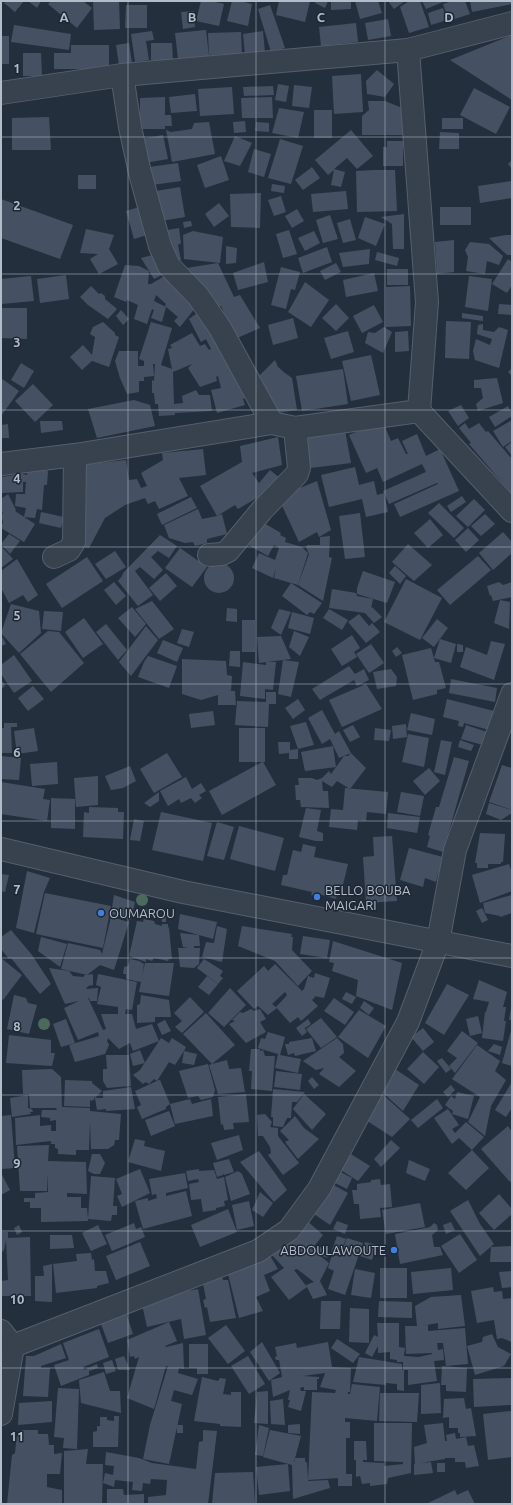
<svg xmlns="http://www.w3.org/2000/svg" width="513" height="1505" font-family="Ubuntu,sans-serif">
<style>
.building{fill:#455162}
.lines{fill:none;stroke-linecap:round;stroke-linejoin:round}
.minor-casing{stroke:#565f6c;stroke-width:24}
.minor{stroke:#38414e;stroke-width:22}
.tree{fill:#4b6a5d}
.grid{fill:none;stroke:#b4bcc9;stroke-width:1;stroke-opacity:0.55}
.shop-dot{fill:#3f7fe0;stroke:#1d2633;stroke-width:1.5}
.labels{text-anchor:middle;stroke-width:3;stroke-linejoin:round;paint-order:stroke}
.poi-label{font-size:13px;fill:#b4bcc9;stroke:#1d2633;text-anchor:start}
.grid-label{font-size:13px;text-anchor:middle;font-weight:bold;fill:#b4bcc9;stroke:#1d2633;stroke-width:3;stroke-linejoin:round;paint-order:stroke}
</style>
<rect width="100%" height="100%" fill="#242f3e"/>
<g class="building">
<path d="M6 1H24L15 12 4 3Z"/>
<path d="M28 1H41L37 8Z"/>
<path d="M51 1H83L92 8 77 28 48 4Z"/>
<path d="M93 1H119L120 29 94 30Z"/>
<path d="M201 1H211L224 4 219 26 196 21Z"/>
<path d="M232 1H240L252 4 248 26 227 21Z"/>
<path d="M279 1H310L305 22 276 15Z"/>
<path d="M316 1H328L325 8 315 3Z"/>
<path d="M331 1H351V9L331 10Z"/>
<path d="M355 1H378L382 13 360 19Z"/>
<path d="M388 1H405L394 9Z"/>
<path d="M409 1H420L429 27 409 33 400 7Z"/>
<path d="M422 1H443V2L426 9Z"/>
<path d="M452 1H465L470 14 449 21 443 4Z"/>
<path d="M470 1H512V4L472 12Z"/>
<path d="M126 5H147V28H125Z"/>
<path d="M270 5 285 48 271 52 258 9Z"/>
<path d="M443 8 447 20 431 25 428 13Z"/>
<path d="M194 11 195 27 183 29 181 12Z"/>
<path d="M388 19 391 36 368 40 365 23Z"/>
<path d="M356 23 358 42 321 46 319 27Z"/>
<path d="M14 25 71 34 69 50 11 42Z"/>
<path d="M206 30 209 56 178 59 175 33Z"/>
<path d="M152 31 154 40 146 41 149 60 135 62 131 34Z"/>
<path d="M263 31 265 53 245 55 243 34Z"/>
<path d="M241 32 242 54 209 55 208 33Z"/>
<path d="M512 35V100L450 60Z"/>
<rect x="1" y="36" width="8" height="28"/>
<path d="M129 43 132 63 119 65 116 45Z"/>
<path d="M151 43H172L173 60H151Z"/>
<path d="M71 45H109V69H54V53H71Z"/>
<path d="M23 53H41L42 76H23Z"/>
<path d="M377 70 394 84 385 97 367 94 366 81Z"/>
<path d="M361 74 363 112 334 114 332 76Z"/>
<path d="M278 84 289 86 286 102 275 100Z"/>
<path d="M294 85 312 87 309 108 292 106Z"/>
<path d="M273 86 274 95 244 96 243 87Z"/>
<path d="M232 87 234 114 200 116 198 89Z"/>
<path d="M474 88 510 107 496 134 460 115Z"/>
<path d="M195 94 197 111 171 113 169 97Z"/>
<path d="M165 97V115H171L172 126H165V129H140V98Z"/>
<path d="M272 97 273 118H242L241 98Z"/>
<path d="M368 101H385L402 108 405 135H362V116L369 110Z"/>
<path d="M279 108 304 112 298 138 272 133Z"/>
<rect x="314" y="110" width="18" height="28"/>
<path d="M49 117 51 150H12V118Z"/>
<rect x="442" y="118" width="21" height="11"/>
<path d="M245 121 246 132 234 133 233 122Z"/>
<path d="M209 122 215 154 172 162 166 130 171 132 192 129 194 123Z"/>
<path d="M256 122 269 123V132L255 131Z"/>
<path d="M351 130 373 156 357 169 347 158 334 169 345 172 341 187 331 185 334 170 328 175 315 160Z"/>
<path d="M440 132 459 133V149H439Z"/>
<path d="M163 135 168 159 139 164 134 140Z"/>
<path d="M235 136 252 143 240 166 224 161Z"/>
<path d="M280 139 303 146 291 184 268 178Z"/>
<path d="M387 141H403V166H383V147H387Z"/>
<path d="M254 149 271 154 264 177 248 172Z"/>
<path d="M221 156 229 180 205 188 197 165Z"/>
<path d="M512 160V169L508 164Z"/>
<path d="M178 163 181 181 152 185 149 167Z"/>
<path d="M312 167 320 178 303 190 295 180Z"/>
<path d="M375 170H395L397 211 357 212 356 171Z"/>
<rect x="78" y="175" width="18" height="14"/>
<path d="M512 181V198L480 203 478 186Z"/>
<path d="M272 184 285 186 284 193 271 191Z"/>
<path d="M180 187 185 217 155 222 150 192Z"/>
<path d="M346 191 348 209 313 212 311 194Z"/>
<path d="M261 193 260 228 231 227 230 194Z"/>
<path d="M281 196 286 212 274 216 268 200Z"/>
<path d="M1 199 73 225 60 259 1 238Z"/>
<path d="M219 203 229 216 214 227 205 214Z"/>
<path d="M139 207 147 235 134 239 126 211Z"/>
<rect x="440" y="207" width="31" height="18"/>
<path d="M297 209 304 221 292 228 285 216Z"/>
<path d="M404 214V249H393L392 224 381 217Z"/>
<path d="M330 215 338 239 323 243 316 220Z"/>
<path d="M365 217 385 224 376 246 358 238Z"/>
<path d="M350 219 356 240 343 243 337 223Z"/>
<path d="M191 221 192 226 184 228 183 222Z"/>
<path d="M179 228 181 243 178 245 181 260 169 263 162 231Z"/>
<path d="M86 229 114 235 109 249 118 264 99 274 90 259 98 254 80 253Z"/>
<path d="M289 230 297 254 283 258 276 234Z"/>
<path d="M193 231 223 237 220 263 184 259 183 235Z"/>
<path d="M314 231 320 243 305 251 298 238Z"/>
<path d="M506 235H512V255H507L489 238Z"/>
<path d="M454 240V272L437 274 435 242Z"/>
<path d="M470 242 489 244 503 256 499 265 487 261 485 274 466 271 468 257 465 250Z"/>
<path d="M226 246 237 248 236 263 226 264Z"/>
<path d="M327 247 332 262 303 273 298 258Z"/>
<path d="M370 249 369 264 343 267 339 253Z"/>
<path d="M377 252 399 258 397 266 375 260Z"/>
<path d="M156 254 168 272 154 279 141 258Z"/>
<path d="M508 259 512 262V285L507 293 492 284Z"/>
<path d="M264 262 268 282 238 290 233 273Z"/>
<path d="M218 263 234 297 240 295 260 328 235 339 221 306 211 312 180 269Z"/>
<path d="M336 263 341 272 325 280 320 271Z"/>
<path d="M125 265 139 266 149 271 148 284H151L168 274 200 302 180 327 174 321 178 317 165 306 166 304 156 295 154 301 166 307 162 322 151 318 154 310 152 309 147 324 134 319 138 305 127 300 126 302 114 297Z"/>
<path d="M281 267 300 272 295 290 291 289 286 309 271 305Z"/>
<rect x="387" y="269" width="21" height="16"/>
<path d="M374 273 378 291 346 297 343 280Z"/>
<path d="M66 275 69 299 40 303 37 279Z"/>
<path d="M31 276 34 301 1 304V279Z"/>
<path d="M469 276 492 279 488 311 465 307Z"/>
<path d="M305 282 329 300 311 327 288 312Z"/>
<path d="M91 286 99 294 101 293 105 296V299L117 309 108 319 88 305 80 297Z"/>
<path d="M410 286 411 326 386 327V287Z"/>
<path d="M336 304 349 318 336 331 322 318Z"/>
<path d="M499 304 512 305V315L498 314Z"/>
<path d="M374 305 383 322 362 333 353 316Z"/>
<path d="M1 308H27V339L1 338Z"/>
<path d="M204 308 234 370 236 382 240 380 245 398 243 399 245 405 217 413 211 390 221 388 218 376 216 377 217 381 200 387 188 368 192 364 173 372 174 404 183 403 182 396 196 390 199 395H210L212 411 175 413V415L159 416 158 404H155L154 393H152V380L154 381 155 364H153L154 376 144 377V381H139V392L127 394 120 378 115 361 119 351H138V366H144V361L139 359 151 322 172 328 161 365 172 369 168 349 172 348 170 345 192 333 200 346 205 344 209 350 211 349 206 339 201 342 189 319Z"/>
<path d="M121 310 129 319 123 325 116 316Z"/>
<path d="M462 313 483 316V321L462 318Z"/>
<path d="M293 318 298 338 273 345 268 325Z"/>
<path d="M446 321 471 322 469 359 445 358Z"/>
<path d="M103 322 115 333V335L119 337 109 367 92 361 82 370 70 357 83 345 92 355 95 337 90 334 93 327Z"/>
<path d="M483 324V330L494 332 499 327 508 330 499 368 475 360 473 351 476 339 490 345 492 339 477 334 478 325Z"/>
<path d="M384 327 392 332 383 353 365 343 368 332 375 333Z"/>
<path d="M348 331 354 352 331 359 324 338Z"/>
<path d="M408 331 409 351 395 352V332Z"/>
<path d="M371 355 380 395 351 401 342 361Z"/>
<path d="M275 360 278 367 285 373 292 378 297 410 270 414 253 382Z"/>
<path d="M21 363 34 371 24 388 11 380Z"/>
<path d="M512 368V376L508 372Z"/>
<path d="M343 369 348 404 302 411 296 376Z"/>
<path d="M1 378 19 391 1 416Z"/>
<path d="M497 378 503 403 478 411 476 404 483 398 481 388H474V380Z"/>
<path d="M33 384 53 405 35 422 15 401Z"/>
<path d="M134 400 150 405 155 426 97 438 88 409Z"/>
<path d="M461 405 469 418 458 426 448 411Z"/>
<path d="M508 406 512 413V416L495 427 489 417Z"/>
<path d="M382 420 391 441 398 438 406 454H408L402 441 417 434 426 456 440 449 459 491 400 517 394 504 438 484 437 483 389 504 383 491 426 472 422 464 383 482 377 468 366 473 349 435Z"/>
<path d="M512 420V441L503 447 493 431Z"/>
<path d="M40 421H62L63 430 41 433Z"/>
<path d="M465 423 469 429 479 423 486 432 488 431 512 459V494L469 444 471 443 459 428Z"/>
<path d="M8 424 9 438H1V425Z"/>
<path d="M345 430 351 463 311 468 302 434Z"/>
<path d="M278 437 282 465 252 473 259 483 270 470 281 479 262 495 238 509 235 505 217 516 222 514 227 534 207 539V543L195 546 193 542 185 543 169 538 164 525 198 509 202 519 217 516 200 486 242 462 240 446Z"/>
<path d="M512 442V456L505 447Z"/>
<path d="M203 449 206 475 179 478 188 496 159 509 155 501 148 504 145 498 125 505 105 518 89 548 83 547 81 465 126 460 129 480 137 479 141 488 147 486 141 473 163 460 162 453Z"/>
<path d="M355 467 359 485 374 481 377 495 384 493 388 512 366 517 362 499 329 507 321 475Z"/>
<path d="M28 469 48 471 47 485H44L42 510 37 509 35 518 24 517 26 508 15 506 16 494H25L26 482H23V492L1 493V477L22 474 27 475Z"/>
<path d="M317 481 331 530 319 537 317 532 299 542 278 497Z"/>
<path d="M8 494 16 510 15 511 35 524 24 542 1 528 3 522 1 515 3 513 1 509V499Z"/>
<path d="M462 496 466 502 451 512 447 506Z"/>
<path d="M191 497 197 508 162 525 157 514Z"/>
<path d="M474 499 485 510 468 527 456 516Z"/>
<path d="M439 503 464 528 454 538 428 513Z"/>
<path d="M41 512 64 517 61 528 39 523Z"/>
<path d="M360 513 365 557 345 559 339 516Z"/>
<path d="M485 514 495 524 481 536 471 526Z"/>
<path d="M430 519 443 535 428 548 414 533Z"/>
<path d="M262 522 281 533 280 535 286 538 285 542 302 547 308 553 298 585 274 578 276 568 273 578 252 568 259 553 275 560 279 548 274 545 268 556 248 545Z"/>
<path d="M468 528 479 540 466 552 455 540Z"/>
<path d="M503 532 512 542V553L493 570 479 553Z"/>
<path d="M9 534 20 541 10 554 1 544Z"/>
<path d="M160 535 177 546 169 558 158 551 151 557 163 570 154 579 140 567 135 571 153 595 138 606 118 581 122 576 123 573Z"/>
<path d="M330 536 329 557 332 558 323 601 298 585 309 554 306 547 307 545H320V537Z"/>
<path d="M408 544 432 565 414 581 392 562Z"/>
<path d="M1 546 13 559 1 568Z"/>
<path d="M180 548 207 567 192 587 165 568Z"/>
<path d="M115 551 126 567 106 579 95 564Z"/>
<path d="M478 556 491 570 450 605 437 590Z"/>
<path d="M87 557 103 581 62 608 46 584Z"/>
<path d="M17 559 38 595 28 602 23 595 9 603 1 588V571Z"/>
<circle cx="219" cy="578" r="15"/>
<path d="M395 566 406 576 400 584 389 573Z"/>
<path d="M363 571 395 582 387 603 357 594V588Z"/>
<path d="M166 573 177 586 160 601 149 588Z"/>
<path d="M406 579 442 598 420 640 384 622Z"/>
<path d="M114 582 126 596 116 605 104 590Z"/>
<path d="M499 582 503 585 512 582V597L493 601 491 595 490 596 487 586Z"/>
<path d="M291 583 322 603 314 614 310 612 307 615 282 596Z"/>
<path d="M332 589 356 593 357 596 373 599 371 608 372 607 382 617 374 623 365 613 329 608Z"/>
<path d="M500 600 510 602 509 629 494 623Z"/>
<path d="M152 601 174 629 159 639 135 609Z"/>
<path d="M11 604 39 611 41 633 19 653 1 633Z"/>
<path d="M132 607 146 624 135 637 118 618Z"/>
<path d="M227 608 237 609V622L226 621Z"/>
<path d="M279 609 291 612 281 635 271 628Z"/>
<path d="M329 609 348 620 342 630 323 618Z"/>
<path d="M44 611 63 612 61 631 42 629Z"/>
<path d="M292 612 314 618 310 634 288 628Z"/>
<path d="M359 614 369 626 372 623 380 632 366 643 348 622Z"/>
<path d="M84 618 103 644 83 658 65 632Z"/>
<path d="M437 619 448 628 434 647 422 638Z"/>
<rect x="242" y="620" width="13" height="32"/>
<path d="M106 624 127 650 118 660 96 632Z"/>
<path d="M146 626 158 640 131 676 119 662Z"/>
<path d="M182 629 194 632 189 647 177 643Z"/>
<path d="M48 631 59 632 84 663 51 692 20 654Z"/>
<path d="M294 631 309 637 300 656 289 647Z"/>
<path d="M1 635 6 644 1 646Z"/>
<path d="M352 635 360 648 354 652 357 657 342 666 331 649Z"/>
<path d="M281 636 291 659 259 663 257 637Z"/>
<path d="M440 639 456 644 451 663 434 658Z"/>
<path d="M163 640 183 648 177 662 157 653Z"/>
<path d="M491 641 505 644 494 680 460 667 466 647 487 655Z"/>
<path d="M371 644 384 663 369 673 356 654Z"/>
<path d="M457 644 463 645V652H457Z"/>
<path d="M397 647 402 653 396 657 392 651Z"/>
<path d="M431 648 435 662H439L446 688 437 690V694L413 700 402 655Z"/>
<path d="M230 651H240V667L229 666Z"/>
<path d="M14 655 32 681 14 693 1 674V665Z"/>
<path d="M148 656 177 666 169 688 138 677 144 662Z"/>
<path d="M182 659 226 661 227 675 232 676 231 691H235L236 705H218V692V695L201 700 182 694Z"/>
<path d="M283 660 299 662 291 697 278 694Z"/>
<path d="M243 662 266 665V662H276L273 690 265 689V699L240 696Z"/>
<path d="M349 666 355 674 364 669 369 680 357 686 354 680 320 700 312 689Z"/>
<path d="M391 669 397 677 396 686 377 689 373 672Z"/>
<path d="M1 679 5 686 1 689Z"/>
<path d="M451 679 497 688 495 702 449 693Z"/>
<path d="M366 684 382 709 342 727 329 700Z"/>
<path d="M33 686 44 699 28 711 18 698Z"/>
<path d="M266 692H276V704H269L268 727 235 725 237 701 266 702Z"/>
<path d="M298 699 305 710 293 719 285 708Z"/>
<path d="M447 699 494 711 489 730 464 723 463 727 458 726 459 721 443 717Z"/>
<path d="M322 710 335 734 339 731 351 753 339 758 330 739 322 744 308 718Z"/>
<path d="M213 711 215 725 191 728 189 714Z"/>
<path d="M411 713 435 719 432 735 407 730Z"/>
<path d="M306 722 314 745 298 749 290 726Z"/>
<path d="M4 723H17V727H11L12 753H1V728H4Z"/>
<path d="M406 724 407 737 393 739 392 726Z"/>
<path d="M353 725 360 737 350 742 343 730Z"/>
<path d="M466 725 487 732 483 745 461 739Z"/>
<path d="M34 728 38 751 17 754 14 731Z"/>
<path d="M239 728H265V762H263L276 785 222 815 209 791 262 762H239Z"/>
<path d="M375 728 391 730 389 741 374 740Z"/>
<path d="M408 734 429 738 424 767 402 762Z"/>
<path d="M441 740 452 742 445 775 434 772Z"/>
<path d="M460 740 474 745 471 751 458 747Z"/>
<path d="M278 742H290V750L298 749V759H289V753L279 754Z"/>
<path d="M333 746 336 767 305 771 301 752Z"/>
<path d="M167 753 182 777 154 793 140 769Z"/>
<path d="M351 753 366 768 350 789 337 781 332 787 322 781 323 791H328L329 808 301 807 300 800H296L295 785H299L298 778H312L317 780 322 778 329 771 331 774 344 756H348Z"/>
<path d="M1 756 21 758 19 780 1 779Z"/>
<path d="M454 757 469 761 443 852 427 847 430 836 428 835 436 807H439Z"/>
<path d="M57 762 58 784 32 786 30 764Z"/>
<path d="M502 765 512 768V810L489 802Z"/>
<path d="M130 766 136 781 123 788 111 790 105 776Z"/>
<path d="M429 768 440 781 425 795 413 781Z"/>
<path d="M98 776V805L76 807 74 778Z"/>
<path d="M186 777 192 789 201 783 206 791 199 795 202 798 195 803 191 798 181 803 179 799 168 806 160 791Z"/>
<path d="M1 782 45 789 43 799 50 800 47 821 1 814Z"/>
<path d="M345 788 388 792 386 814 367 812 366 821 358 820 357 830 329 827 331 809 343 810Z"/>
<path d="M159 792V801L150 807 144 803Z"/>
<path d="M401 792 424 796 420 816 397 812Z"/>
<path d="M51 798 75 799V829L51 828Z"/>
<path d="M489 803 512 810V813L501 820 486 814Z"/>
<path d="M89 807 118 808V812H124L123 839 83 837 84 812 89 813Z"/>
<path d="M306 808 321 810 317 831 323 833V841H316L299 837Z"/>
<path d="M161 812 212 823 203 861 152 850Z"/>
<path d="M388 813 420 817 417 833 387 828Z"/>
<path d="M134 819 144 821 140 841 130 840Z"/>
<path d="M217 822 234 827 224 860 207 856Z"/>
<path d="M239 826 284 838 275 871 230 859Z"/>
<path d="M480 833 505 834 503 862H501V864H488V868H477V863H475Z"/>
<path d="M392 836 397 901 366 903 363 857 374 856 373 837Z"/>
<path d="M303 844 316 847 314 857 348 864 342 889 339 888 336 899 319 894 318 897 311 895 312 892 281 885 283 875H287L293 850 301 852Z"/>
<path d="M409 848 443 857 436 882 425 878 423 887 400 880Z"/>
<path d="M509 864 512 873V891L480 903 472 875Z"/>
<path d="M27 871 50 878 44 892 34 933 16 928Z"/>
<path d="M1 874 9 875 5 892 1 891Z"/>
<path d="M45 893 111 906 103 948 36 934Z"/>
<path d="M114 895 135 902 131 920 111 914Z"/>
<path d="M512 895V913L500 917V916L485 913 483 903Z"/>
<path d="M142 908 153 911 152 917 141 915Z"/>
<path d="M482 908 488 920 482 923 476 911Z"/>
<path d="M180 914 217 922 213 939 178 929Z"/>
<path d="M166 916V922H162L161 917Z"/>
<path d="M111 917 129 922 114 970 100 965 87 975 61 969 68 943 100 950 102 954Z"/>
<path d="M144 919 154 921 155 924 162 926V924H168V927L169 928 172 959H169L168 961 154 958 152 961 146 959V962L129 956 137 921 143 922Z"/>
<path d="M217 926 227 929 222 962 202 957 206 942 214 943Z"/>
<path d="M242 926 292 934 291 937H293L292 950 312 971 298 986 275 961 238 946Z"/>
<path d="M11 930 32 955 51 984 40 994 11 958 9 959 1 949V937Z"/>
<path d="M180 933 199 935 200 946H194V948H200L199 964 194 968 180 967 178 948H189L183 947Z"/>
<path d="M303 936 330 940 327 958 300 954Z"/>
<path d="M41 937 67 944 60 967 38 951Z"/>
<path d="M333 941 402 963 392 1010 356 996 358 980 332 971 334 963 329 962Z"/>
<path d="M1 958 22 975 3 1000 1 998Z"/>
<path d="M130 959 139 961 144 964 142 976 145 963H174L169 996 139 992 141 982 126 979V974H123L124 967 128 966Z"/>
<path d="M204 959 223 971 220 976 223 978 218 984 197 968Z"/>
<path d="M275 964 302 991 304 989 308 976 314 978 315 973 330 978 324 998 314 996 315 997 312 1000 318 1006 301 1021 298 1017 290 1023 276 1007 287 995 285 992 272 1004 277 1008 268 1015 258 1006 254 1009 237 991 264 966 268 971Z"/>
<path d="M49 968 69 971 73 976 83 977 85 975 93 974V985L88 986 86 989 98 988 97 1001H90L89 998H88L103 1030 106 1029 101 1014H118V1007L97 1004 101 987 96 985 98 974 137 982 132 1010 126 1009 125 1014H132L136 1029 152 1024 159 1041 133 1051 130 1043 119 1049 108 1038 107 1041 109 1045 105 1054 75 1062 69 1045 99 1036 98 1032 78 1040 64 1008 79 1001 65 1004Z"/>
<path d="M207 976 218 984 209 995 198 987Z"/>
<path d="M479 980 507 992 503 1007H506L504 1021H506L503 1041 482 1038 485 1012H486L489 1002 473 999Z"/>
<path d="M447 984 469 995 444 1035 425 1023Z"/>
<path d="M230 988 246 1005 224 1027 208 1013Z"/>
<path d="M346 992 356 997 352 1004 342 999Z"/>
<path d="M14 995 26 998 28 1003 37 1005 29 1034 7 1029Z"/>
<path d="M141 995 169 1000 171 1017H155V1022L137 1023V1005L140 1004Z"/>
<path d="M190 997 204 1012 182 1033 175 1027 182 1021 174 1013Z"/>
<path d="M334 998 354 1012 345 1025 324 1011Z"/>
<path d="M364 1001 374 1008 369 1015 360 1008Z"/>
<path d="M511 1008H512V1020H509Z"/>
<path d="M251 1009 254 1011 260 1009 266 1019 260 1022 266 1032 246 1043 229 1024 235 1021 232 1020 240 1012 243 1013Z"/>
<path d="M359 1010 386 1026 368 1058 338 1037Z"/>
<path d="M206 1013 235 1045 212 1064 227 1060 229 1069 241 1068 245 1092 218 1094 209 1065 212 1064 183 1034Z"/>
<path d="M478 1016 482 1033 470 1036 466 1019Z"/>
<path d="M321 1018 337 1037 321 1048 306 1029Z"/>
<path d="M66 1019 75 1043 61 1047 53 1024Z"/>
<path d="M308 1019 311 1024 305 1028 304 1027 307 1032 302 1036 296 1028Z"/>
<path d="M165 1020 171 1031 162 1035 157 1024Z"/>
<path d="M512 1027V1066L502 1063Z"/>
<path d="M423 1028 434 1042 423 1051 411 1037Z"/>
<path d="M462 1031 478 1043 455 1073 449 1066 457 1058 447 1051Z"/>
<path d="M268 1032 285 1037 280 1055 301 1059 298 1073 275 1068 278 1054 258 1048 261 1038 265 1039Z"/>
<path d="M9 1035 51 1040V1053H55L52 1066 6 1063Z"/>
<path d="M161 1038 169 1043 172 1038 186 1047 184 1051 197 1054 194 1065 182 1063 184 1051 175 1065 169 1062 157 1081 154 1079 149 1084 146 1082 143 1084 133 1075 140 1070Z"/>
<path d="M312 1038 316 1051 295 1056 294 1053 288 1055 285 1044H289V1042Z"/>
<path d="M337 1038 343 1044 344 1053 339 1057 356 1071 339 1087 319 1074 324 1068 316 1070 303 1061Z"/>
<path d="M494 1044 502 1047 500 1055 488 1051Z"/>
<path d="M477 1045 500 1061 495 1071 506 1080 491 1106 485 1136 468 1122 480 1097 452 1079Z"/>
<path d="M251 1049H260V1051L263 1050 265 1056H275L272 1091 251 1089 252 1071H249Z"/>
<path d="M140 1050 145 1063 133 1066 130 1054Z"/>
<path d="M423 1052 439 1067 424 1084 407 1069Z"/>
<path d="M106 1055H129L131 1086 107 1088 103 1081V1069H107Z"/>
<path d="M442 1058 451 1069 446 1073 437 1061Z"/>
<path d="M208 1064 215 1090 213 1097 201 1100 198 1096 188 1098 179 1071Z"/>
<path d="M52 1069 61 1077 62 1107 90 1108V1111L121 1114 119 1140H115L114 1145 108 1149H91L90 1122 89 1150H76V1155L58 1154V1149L55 1148V1144H51V1141L16 1145 15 1118 40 1115V1126L51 1125V1136V1131H56V1120L50 1121V1118L41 1117 42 1110H57L56 1108H30L29 1094H23L22 1070Z"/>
<path d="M395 1069 419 1085 403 1111 382 1092Z"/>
<path d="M276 1071 302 1074 300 1090 274 1087Z"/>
<path d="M312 1077 319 1085 314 1089 308 1081Z"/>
<path d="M65 1080 92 1081V1083L102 1091 92 1101 90 1100V1107L64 1106Z"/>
<path d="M159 1080H160L170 1104 166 1107V1109L142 1119 137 1107 141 1105 135 1091Z"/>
<path d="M512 1082V1108L506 1117 495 1110Z"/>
<path d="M451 1085 455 1090 448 1097 443 1092Z"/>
<path d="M131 1087 135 1109 106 1111V1109L97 1110 95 1098H103V1091Z"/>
<path d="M273 1089 305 1092 297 1102H292L291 1118H287L283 1127 273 1126V1117H271Z"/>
<path d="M380 1092 410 1119 392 1137 364 1119Z"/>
<path d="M457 1092 474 1096 468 1119 452 1114 453 1111 445 1105 451 1096 455 1099Z"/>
<path d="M246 1094 249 1122 233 1123 234 1129 224 1130 223 1124 221 1125 218 1097Z"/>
<path d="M304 1094 326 1114 312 1130 293 1109Z"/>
<path d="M28 1095V1108L32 1109 33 1112H30L31 1114 12 1117 10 1098Z"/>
<path d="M190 1099 192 1104 211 1099 213 1116 175 1124 170 1104Z"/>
<path d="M437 1099 443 1108 418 1128 411 1120Z"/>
<path d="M448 1109 459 1125 452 1129 455 1133 466 1122 484 1137 472 1150 459 1138 452 1144 434 1118Z"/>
<path d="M169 1111 175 1126 151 1136 145 1120Z"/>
<path d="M265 1114 272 1122 270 1127 278 1128V1136L299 1163 283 1175 268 1155 271 1153 270 1147 263 1136H258L257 1115Z"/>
<path d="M11 1115 15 1168 1 1169V1116Z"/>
<path d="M295 1116 304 1128 319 1139 298 1159 285 1142 289 1140 280 1131Z"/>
<path d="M508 1126 512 1132V1180L510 1182 481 1149Z"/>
<path d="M239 1135 243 1150 217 1160 211 1143Z"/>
<path d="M135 1139 145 1141 144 1146 165 1151 161 1171 128 1162Z"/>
<path d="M391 1140 400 1148 381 1167 374 1159Z"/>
<path d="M49 1145 48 1161 86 1162 87 1194 67 1193V1197H81V1208H87L88 1219 91 1176 115 1178 113 1206H117V1215H112L111 1221 88 1219V1221L41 1222V1208H30V1202H24V1198H35V1193L48 1192V1173L47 1191H20L17 1146Z"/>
<path d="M472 1150 489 1168 466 1190 448 1173Z"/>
<path d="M259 1151 287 1190 274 1202 240 1162Z"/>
<path d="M346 1151 370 1166 358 1181 336 1167Z"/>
<path d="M92 1154H100L105 1163 100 1174H94L88 1171Z"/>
<path d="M229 1159 234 1172 224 1175 223 1173V1175L217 1177 213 1163Z"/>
<path d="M409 1160 430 1169 425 1181 406 1173Z"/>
<path d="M140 1169 150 1193 122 1207 117 1196 122 1194 116 1179Z"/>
<path d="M199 1169V1171L214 1170 217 1179 224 1177 228 1200 224 1201 225 1206 216 1208V1210L203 1212 201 1199 191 1200 189 1184 199 1182 198 1179 188 1181 186 1171Z"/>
<path d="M335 1169 352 1178 347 1189 329 1180Z"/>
<path d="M238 1171 242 1174 250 1194 231 1201 225 1177Z"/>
<path d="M1 1173 10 1190 1 1195Z"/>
<path d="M185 1173 188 1188 166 1193V1196L186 1191 192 1216 143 1229 135 1201 148 1198V1201L157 1198 156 1194 152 1195 149 1179Z"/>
<path d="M380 1179 381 1185 390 1184 392 1207 380 1208 381 1217 360 1219 359 1204H354L352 1190H357V1184L371 1182V1180Z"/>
<path d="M328 1182 348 1193 330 1225 311 1212Z"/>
<path d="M260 1192 273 1203 263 1217 252 1210Z"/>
<path d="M499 1194 512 1209V1214L494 1230 479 1213Z"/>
<path d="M468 1200 480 1224 494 1244 480 1256 450 1211Z"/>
<path d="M249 1201 254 1226 237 1230 232 1205Z"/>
<path d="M420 1203 425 1227 386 1234 382 1210Z"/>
<path d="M228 1209 237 1232 200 1247 191 1225Z"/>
<path d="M305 1219 323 1235 312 1249 329 1263 320 1281 327 1295 313 1299 306 1285 314 1282 297 1269 294 1270 307 1287 289 1300 271 1277 284 1268 272 1255Z"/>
<path d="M337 1221 348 1225 345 1234 333 1229Z"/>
<path d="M451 1222 455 1230 446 1234 443 1225Z"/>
<path d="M134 1223 136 1229 141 1227 145 1237 112 1251 105 1235Z"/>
<path d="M434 1223 437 1225 438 1230 432 1235 434 1247H440L443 1255 400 1264 395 1234 430 1227Z"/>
<path d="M19 1225 22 1232 17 1235 14 1228Z"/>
<path d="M98 1225 107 1244 91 1251 82 1233Z"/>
<path d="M1 1232H8V1238L30 1237 31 1296H1V1281L8 1280 6 1240 4 1250 1 1253Z"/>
<path d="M460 1234 477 1260 459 1273 441 1246Z"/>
<path d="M50 1235H72L74 1248 50 1249Z"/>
<path d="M337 1236 346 1239 339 1256 331 1253Z"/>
<path d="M347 1238 363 1243 345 1295 328 1289 334 1271 328 1268 332 1255 342 1257 340 1256Z"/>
<path d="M140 1242 150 1266 116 1280 106 1256Z"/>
<path d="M365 1242 377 1245 372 1260 360 1256Z"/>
<path d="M512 1246V1262H490L491 1247Z"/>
<path d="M320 1247 330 1252 327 1258 318 1254Z"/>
<path d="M91 1253 92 1260 94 1259 95 1271H106L109 1283 97 1286V1288L56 1293 53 1264 77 1261 76 1254Z"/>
<path d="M269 1254 278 1269 264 1275 270 1291 256 1297 263 1311 239 1318 228 1274Z"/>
<path d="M52 1264V1302L35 1301V1276H44L43 1266Z"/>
<rect x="380" y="1268" width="27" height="30"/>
<path d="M451 1268 453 1290 413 1294 411 1272Z"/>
<path d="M355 1269 375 1273 371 1298 351 1295Z"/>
<path d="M512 1271V1287L502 1288 499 1272Z"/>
<path d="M221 1273 223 1280H228L236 1318 210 1322 207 1307 205 1308 203 1300 206 1299 202 1278Z"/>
<path d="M493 1287 494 1292 502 1291 503 1299 512 1298V1342L502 1338 497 1339 494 1320 477 1323 471 1291Z"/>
<path d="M198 1289 206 1335 184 1339 181 1319 147 1327 141 1300Z"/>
<path d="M461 1295 465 1326 438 1329V1323L421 1326 428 1325V1331L465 1328 468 1364 446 1366 443 1343H437L438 1350 443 1349 444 1360 434 1361 437 1381 408 1385V1370H403V1362H397V1360L390 1359V1352L378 1353V1346L372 1357 365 1353 374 1335 378 1337 377 1323H399V1347L405 1348 404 1356 419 1357 432 1354V1353L406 1354 405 1326H417L415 1306 431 1297Z"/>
<path d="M321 1301H341L340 1329H320Z"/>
<path d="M379 1301 412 1302V1318L378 1317Z"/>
<path d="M350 1308 369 1309V1343L349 1342Z"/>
<path d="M126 1312 133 1334 108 1343 101 1324Z"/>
<path d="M169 1322 177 1341 165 1346 166 1347 183 1343 184 1369 179 1368 178 1373 198 1379 192 1395 174 1390 171 1401 182 1404 169 1464 143 1459 150 1425 168 1366H166L154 1409 127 1398 139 1357 135 1359 134 1356 130 1357 127 1340Z"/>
<path d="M226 1325 245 1351 228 1364 208 1338Z"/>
<path d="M99 1329 109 1357 83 1367 84 1370 97 1364 98 1368 89 1371V1375L61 1386 54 1365 69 1360 63 1343Z"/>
<path d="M492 1334 498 1347 511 1354 504 1366 475 1375 467 1346 482 1342 483 1337Z"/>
<path d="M337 1339 360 1354 353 1363 331 1348Z"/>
<path d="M262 1342 280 1373 269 1381 250 1352Z"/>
<path d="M328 1342 332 1367 351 1368 350 1392H348V1394H350L352 1384 380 1387 377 1421 345 1418V1422H350V1438H346V1474H352V1486H338V1478L308 1480 312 1392 335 1393 336 1390 320 1387 325 1373 303 1376 319 1377V1379H317V1390H304V1387L300 1388 301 1391H306L301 1411 288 1407 290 1400H288L290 1390 273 1397 271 1380 282 1377 279 1360H276L275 1357 277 1356 275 1347 296 1343 297 1348Z"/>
<path d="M61 1344 66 1358 41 1366V1368H50L48 1397 23 1396 26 1356H34Z"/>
<path d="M189 1344H208V1374H197V1368H189Z"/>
<path d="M124 1356 130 1370H118L115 1359Z"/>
<path d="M248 1356 265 1384 249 1394 231 1366Z"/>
<path d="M359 1357 402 1364V1370H404V1391L397 1390V1384L386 1383V1385L353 1382Z"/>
<path d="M112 1360 116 1371 106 1374 103 1363Z"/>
<path d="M442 1366 467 1368 466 1392 446 1391V1385H441Z"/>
<path d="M104 1372 110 1391H120L121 1413 81 1403 79 1380Z"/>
<path d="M202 1377 218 1381 220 1378 226 1379 223 1394 231 1395V1392H241V1427L220 1426V1424L194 1421Z"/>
<path d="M512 1378V1405L474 1407 473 1379Z"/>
<path d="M440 1383 441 1413 421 1414V1385Z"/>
<path d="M58 1388 79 1389 77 1449 63 1448 64 1438 54 1437Z"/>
<path d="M268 1391V1424L254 1423 257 1392Z"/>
<path d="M380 1393H419L417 1422 379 1421Z"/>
<path d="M464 1398 466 1409 471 1408 476 1436 460 1437V1433H458V1428H449V1417L443 1418 444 1399Z"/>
<path d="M283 1399 285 1425 271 1424 270 1401Z"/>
<path d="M52 1401V1422L18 1425 19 1403Z"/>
<path d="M511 1411 512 1457 488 1460 483 1414Z"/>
<path d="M114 1416H119L118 1447H93V1432L97 1431V1426H100V1417H107V1420L114 1421Z"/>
<path d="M374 1423H412L411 1473 388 1478 387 1484 370 1486V1483L362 1484 360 1476 356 1477V1460H354V1441H366L367 1460H363V1462L384 1463V1466L403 1464V1462L374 1461Z"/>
<path d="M443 1423 445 1441H447L446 1435 455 1433 456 1439 466 1437 468 1446 474 1445 479 1466 466 1468 465 1462H455V1458H445V1459L420 1463 431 1462 433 1473 414 1475V1464H415L414 1447 427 1443 424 1425Z"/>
<path d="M300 1424V1434L288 1433V1425Z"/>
<rect x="177" y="1425" width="6" height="8"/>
<path d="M259 1425 269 1428 263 1456 255 1455Z"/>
<path d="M21 1430H38V1434H48L49 1445H54V1454L62 1453 60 1474H47V1487L62 1490V1504H7L12 1455 15 1453 17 1434H21Z"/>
<path d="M203 1430 217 1431 208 1504H148V1497L166 1495 167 1480 151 1479 150 1484 143 1483 142 1491 132 1490 133 1482 115 1480 114 1487 103 1483 105 1473 113 1475 114 1466 105 1465 106 1452 139 1458 152 1463 196 1469 199 1442 203 1441Z"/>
<path d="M270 1430 301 1436 294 1462 295 1461V1458H305V1461L307 1463 308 1481 328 1480 330 1488 293 1499 292 1465 263 1457Z"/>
<path d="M88 1449 86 1464H103L102 1504H64V1451Z"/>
<rect x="437" y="1463" width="8" height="9"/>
<path d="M288 1464 290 1491 259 1495 256 1467Z"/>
<path d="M253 1472 255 1504H212L215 1473Z"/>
<path d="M107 1489H123L124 1495 144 1494V1504H107Z"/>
<path d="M455 1490 457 1495 468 1490 475 1504H426Z"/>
</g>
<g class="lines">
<defs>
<g id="minor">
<path d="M408 50 427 302 419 411 512 511"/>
<path d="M122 75 130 127 140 173 160 246 169 266 198 296 220 328 272 423"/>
<path d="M1 93 122 75 408 50 512 23"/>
<path d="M1 464 75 455 272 423 295 428 419 411"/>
<path d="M209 555 222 554 228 551 262 510 297 474 299 468 295 428"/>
<path d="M54 557 69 550 74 542 75 455"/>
<path d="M1 849 183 892 512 956"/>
<path d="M1 1331 13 1346 1 1414"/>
<path d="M13 1346 258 1251 289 1230 319 1189 408 1022 438 942 455 850 512 694"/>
</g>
</defs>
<use href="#minor" class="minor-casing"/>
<use href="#minor" class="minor"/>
</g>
<g class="tree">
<circle cx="142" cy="900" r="6"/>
<circle cx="44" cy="1024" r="6"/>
</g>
<path class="grid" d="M128 1V1504M256 1V1504M385 1V1504M1 137H512M1 274H512M1 410H512M1 547H512M1 684H512M1 821H512M1 958H512M1 1095H512M1 1231H512M1 1368H512"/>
<g class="shop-dot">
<circle cx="317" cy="897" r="4"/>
<circle cx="101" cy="913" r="4"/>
<circle cx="394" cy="1250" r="4"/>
</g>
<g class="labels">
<g class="poi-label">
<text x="325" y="895">BELLO BOUBA<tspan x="325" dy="15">MAIGARI</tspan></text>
<text x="109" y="918">OUMAROU</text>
<text x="386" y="1255" text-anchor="end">ABDOULAWOUTE</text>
</g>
</g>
<g class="grid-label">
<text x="64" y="22">A</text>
<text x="192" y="22">B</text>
<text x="321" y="22">C</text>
<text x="449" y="22">D</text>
<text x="17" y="73">1</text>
<text x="17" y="210">2</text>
<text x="17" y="347">3</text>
<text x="17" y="483">4</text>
<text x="17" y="620">5</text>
<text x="17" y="757">6</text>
<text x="17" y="894">7</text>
<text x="17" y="1031">8</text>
<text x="17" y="1168">9</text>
<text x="17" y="1304">10</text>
<text x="17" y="1441">11</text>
</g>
<rect width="513" height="1505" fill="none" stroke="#b4bcc9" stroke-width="4"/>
</svg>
